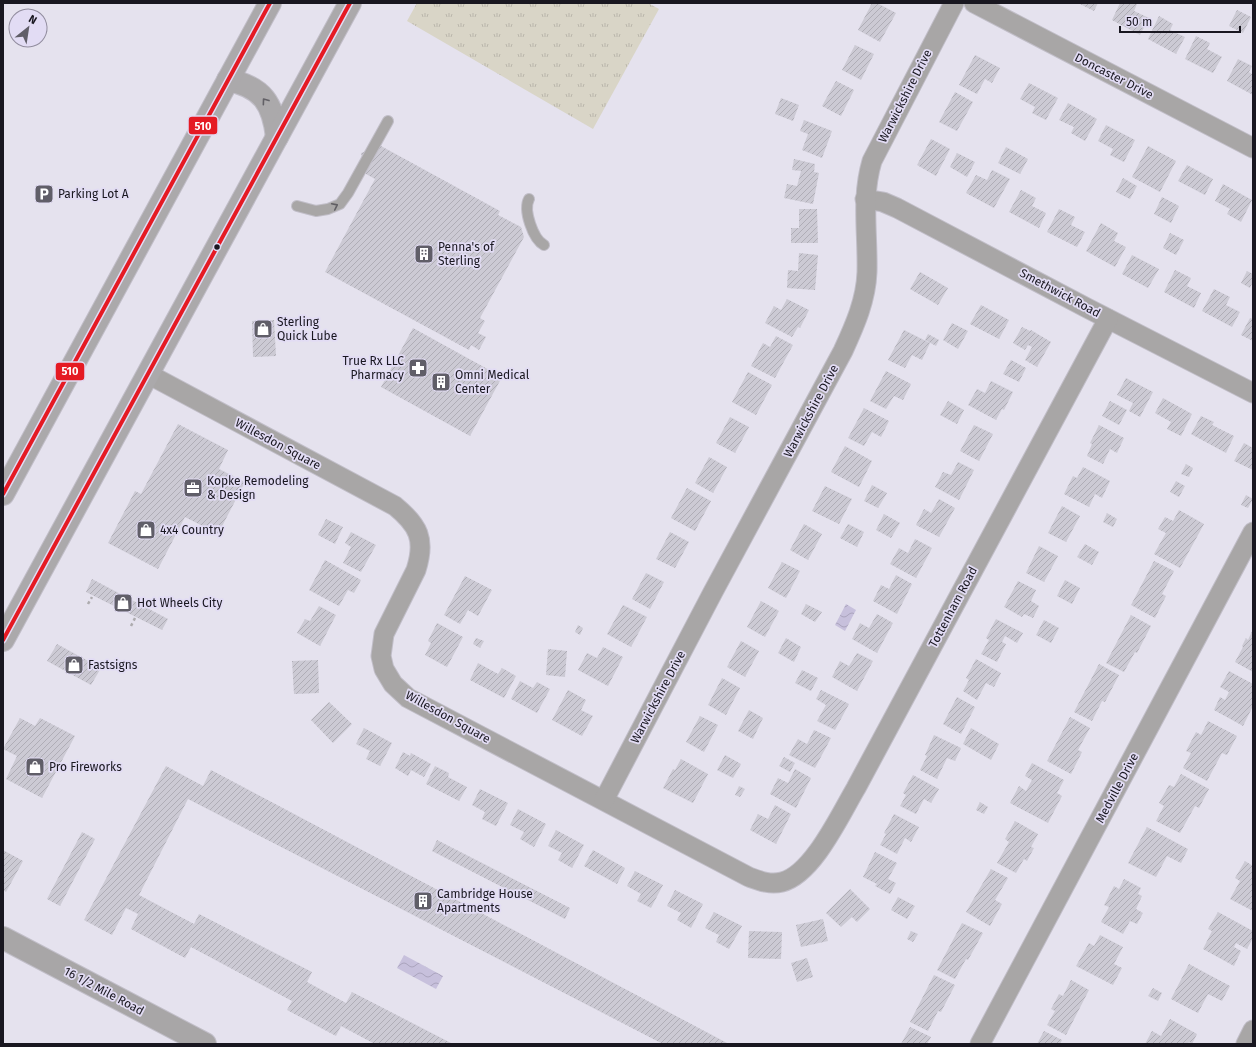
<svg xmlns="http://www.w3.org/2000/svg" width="1256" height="1047" font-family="'Fira Sans',sans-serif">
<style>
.grass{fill:url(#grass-tufts)}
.water{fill:url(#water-waves)}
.building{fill:url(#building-hatch)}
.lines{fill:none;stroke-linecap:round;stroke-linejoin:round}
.lane-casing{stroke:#c1bec8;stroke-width:12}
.street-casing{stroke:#c1bec8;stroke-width:21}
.secondary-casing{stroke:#c1bec8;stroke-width:24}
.primary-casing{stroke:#c1bec8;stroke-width:24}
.path{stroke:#adabae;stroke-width:2.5;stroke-dasharray:3 3;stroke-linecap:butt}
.lane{stroke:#a8a6a6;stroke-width:10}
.street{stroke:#a8a6a6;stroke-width:19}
.secondary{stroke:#a8a6a7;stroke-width:22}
.primary{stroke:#aba9ab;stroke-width:22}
.bus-1-casing{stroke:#e2dcf4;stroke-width:7}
.bus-1{stroke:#e51a23;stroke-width:4}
.oneway{stroke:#626066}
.oneway2{stroke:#605e63}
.bus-dot{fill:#191720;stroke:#e2dcf4;stroke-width:1.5}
.labels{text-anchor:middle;stroke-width:3.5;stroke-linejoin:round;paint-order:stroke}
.street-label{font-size:12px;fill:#191720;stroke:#e2dcf4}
.poi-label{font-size:12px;fill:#191720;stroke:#e2dcf4;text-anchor:start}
.line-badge{stroke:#e2dcf4;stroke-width:1.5}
.badge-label{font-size:11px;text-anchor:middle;font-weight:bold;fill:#fff}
</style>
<defs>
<pattern id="grass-tufts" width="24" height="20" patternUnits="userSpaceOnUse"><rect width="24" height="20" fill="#d9d5c7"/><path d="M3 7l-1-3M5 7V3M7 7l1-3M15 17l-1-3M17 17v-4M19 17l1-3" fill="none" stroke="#bab6ab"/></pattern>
<pattern id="water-waves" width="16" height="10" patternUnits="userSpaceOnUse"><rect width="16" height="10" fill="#c7c0dc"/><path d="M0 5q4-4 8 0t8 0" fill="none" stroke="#aaa4bc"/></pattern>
<pattern id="building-hatch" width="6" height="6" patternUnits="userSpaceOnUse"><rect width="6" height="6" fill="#cccad4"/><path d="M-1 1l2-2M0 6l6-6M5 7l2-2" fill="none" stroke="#afadb6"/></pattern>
</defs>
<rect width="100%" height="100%" fill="#e5e2ee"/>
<path class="grass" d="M417 3H648L659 9 593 129 407 21Z"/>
<g class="water">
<path d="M846 604 856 610 845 631 835 625Z"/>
<path d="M404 955 443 976 436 989 397 968Z"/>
</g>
<g class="building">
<path d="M872 3H877L896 13 880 42 858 30Z"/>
<path d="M1078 3H1098L1094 11Z"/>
<path d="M1120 3H1135L1137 4 1134 11 1149 18 1140 35 1112 20Z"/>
<path d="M1237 10 1251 17 1243 33 1229 26Z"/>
<path d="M1159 16 1173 24 1170 30 1185 37 1176 54 1148 39Z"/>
<path d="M1196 36 1210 43 1207 49 1222 57 1213 73 1185 59Z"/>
<path d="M855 45 874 54 861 80 842 70Z"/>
<path d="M975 55 1000 68 992 83 985 79 977 94 959 85Z"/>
<path d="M1238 59 1252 66 1249 72 1253 75V95L1227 81Z"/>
<path d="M836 81 854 90 841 116 822 106Z"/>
<path d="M1029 83 1058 98 1046 120 1032 113 1035 107 1020 99Z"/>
<path d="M955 92 973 102 957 131 939 122Z"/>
<path d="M781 98 799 105 793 121 775 114Z"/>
<path d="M1068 103 1097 119 1085 141 1071 133 1074 127 1059 120Z"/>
<path d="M804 120 832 131 822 158 802 150 808 134 800 131Z"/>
<path d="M1106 125 1135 140 1124 162 1110 155 1113 149 1098 141Z"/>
<path d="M931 139 950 149 936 176 917 165Z"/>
<path d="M381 146 500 211 498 215 521 227 524 237 480 318 485 321 478 333 486 337 479 350 471 345 469 350 325 272 375 179 366 174 361 153Z"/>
<path d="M1148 146 1176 161 1160 192 1132 177Z"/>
<path d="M1006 147 1028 159 1020 174 998 163Z"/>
<path d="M957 153 975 162 967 177 950 167Z"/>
<path d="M794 159 815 164 814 172 819 173 813 204 784 198 787 184 797 186 801 171 792 170Z"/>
<path d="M1187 165 1213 179 1205 195 1178 181Z"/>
<path d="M992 170 1010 179 994 208 966 193 976 175 987 180Z"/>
<path d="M1123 178 1137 186 1130 199 1116 192Z"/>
<path d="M1223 184 1252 200 1241 222 1227 214 1230 209 1215 201Z"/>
<path d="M1021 190 1036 198 1032 206 1046 213 1039 228 1009 212Z"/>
<path d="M1162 197 1179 206 1171 223 1154 214Z"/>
<path d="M799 209H817L818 243H791V228H799Z"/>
<path d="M1059 209 1075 217 1071 225 1085 232 1077 247 1047 232Z"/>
<path d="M1101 223 1118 233 1114 241 1126 247 1115 267 1086 251Z"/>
<path d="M1170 233 1184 240 1176 255 1163 248Z"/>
<path d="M799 253 818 255 815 290 787 288 788 270 798 271Z"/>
<path d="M1132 255 1159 269 1148 288 1122 274Z"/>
<path d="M1175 270 1191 278 1187 286 1201 293 1194 308 1164 292Z"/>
<path d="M1247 271 1253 274V281L1250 288 1241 283Z"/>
<path d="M920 272 948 288 938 305 910 289Z"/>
<path d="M1214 289 1230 297 1226 305 1240 312 1232 327 1202 311Z"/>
<path d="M787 299 809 310 800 328 798 327 792 337 765 323 774 306 781 310Z"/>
<path d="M981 305 1009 320 999 339 970 324Z"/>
<path d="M1250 318 1253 319V341L1241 335Z"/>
<path d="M274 320 276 356 253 357 252 321Z"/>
<path d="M952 323 968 331 958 349 943 340Z"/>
<path d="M1022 327 1030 331 1031 330 1051 342 1037 367 1025 360 1032 347 1028 345 1025 350 1013 343Z"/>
<path d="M413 328 502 377 470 436 381 387Z"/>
<path d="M904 330 930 343 922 360 912 355 905 368 888 360Z"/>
<path d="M928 334 939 340 936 346 925 340Z"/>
<path d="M776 336 793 345 775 378 751 366 763 343 770 347Z"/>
<path d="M1011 360 1026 368 1019 382 1003 374Z"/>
<path d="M886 371 911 384 903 400 894 396 886 409 870 401Z"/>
<path d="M748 372 772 385 756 415 732 402Z"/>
<path d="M1126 378 1153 392 1140 417 1129 411 1133 403 1117 395Z"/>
<path d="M991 381 1013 392 1004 410 1002 409 996 420 968 405 977 389 985 393Z"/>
<path d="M1163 398 1192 414 1181 436 1167 429 1171 422 1155 413Z"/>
<path d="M948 401 964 410 957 424 940 415Z"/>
<path d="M1110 401 1127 410 1119 425 1102 416Z"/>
<path d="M864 408 889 421 881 437 872 432 864 446 848 438Z"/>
<path d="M1201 416 1214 422 1212 425 1234 436 1226 453 1191 434Z"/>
<path d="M730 417 749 427 735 453 716 443Z"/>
<path d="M178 424 228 450 219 469 245 482 218 534 185 517 158 569 108 543 135 491 141 494Z"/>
<path d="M974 425 993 434 979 461 960 451Z"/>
<path d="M1099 425 1124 438 1117 453 1110 449 1103 464 1087 456 1092 444 1090 443Z"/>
<path d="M1244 443 1253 448V470L1234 461Z"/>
<path d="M845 446 872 461 859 487 831 472Z"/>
<path d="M709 457 727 467 713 493 695 483Z"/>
<path d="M958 462 974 470 959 500 935 487 943 472 951 475Z"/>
<path d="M1186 464 1193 468 1189 477 1181 474Z"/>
<path d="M1083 467 1110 481 1102 498 1095 494 1089 507 1064 494 1073 476 1077 478Z"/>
<path d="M1176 481 1185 486 1179 497 1170 492Z"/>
<path d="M872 485 887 493 878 508 864 501Z"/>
<path d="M825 486 852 499 839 524 812 511Z"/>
<path d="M687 488 711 501 695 531 671 518Z"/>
<path d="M1246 495 1253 499 1248 508 1241 505Z"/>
<path d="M939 499 955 508 939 537 916 525 924 509 931 513Z"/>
<path d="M1062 506 1080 516 1066 542 1048 533Z"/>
<path d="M1179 510 1204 524 1180 568 1154 554 1166 533 1158 529 1165 517 1173 521Z"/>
<path d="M1107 513 1117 519 1113 527 1103 522Z"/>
<path d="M884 514 900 523 891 538 876 530Z"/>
<path d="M326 519 343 527 335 544 318 535Z"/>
<path d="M804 524 822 534 808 560 790 550Z"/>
<path d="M848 524 864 532 857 547 840 538Z"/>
<path d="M351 532 376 545 361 572 343 563 351 547 345 543Z"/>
<path d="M670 532 689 542 675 568 656 559Z"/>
<path d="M915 539 932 548 916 578 890 564 899 548 908 553Z"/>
<path d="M1085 544 1099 552 1092 565 1077 557Z"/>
<path d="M1039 546 1058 556 1044 582 1026 573Z"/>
<path d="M325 560 361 580 354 593 348 590 339 606 309 590Z"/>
<path d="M1154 561 1174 571 1162 594 1166 596 1155 618 1131 605Z"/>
<path d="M782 562 800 571 786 598 768 588Z"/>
<path d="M646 573 664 582 650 609 632 599Z"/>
<path d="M896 575 912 584 897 614 873 601 881 585 889 589Z"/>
<path d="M465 576 492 590 478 616 468 610 460 624 444 615Z"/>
<path d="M92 579 168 619 162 630 86 592Z"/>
<path d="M1065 580 1080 588 1072 604 1057 596Z"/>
<path d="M1018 581 1036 590 1031 601 1039 606 1033 618 1024 614 1022 617 1004 607Z"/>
<path d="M761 601 779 611 765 637 747 627Z"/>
<path d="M806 604 822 612 815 622 801 614Z"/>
<path d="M623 605 647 617 631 647 607 634Z"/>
<path d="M319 606 336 615 320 646 297 633 305 619 310 621Z"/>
<path d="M877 614 893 623 877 653 852 639 860 623 869 628Z"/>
<path d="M1131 615 1151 626 1137 653 1135 652 1124 672 1106 663Z"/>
<path d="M996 619 1023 633 1017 643 1005 636 1002 642 1006 644 997 662 981 654 989 640 986 638Z"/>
<path d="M1044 620 1059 628 1051 643 1036 635Z"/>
<path d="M437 623 463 637 447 667 425 655 431 643 428 641Z"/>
<path d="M578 625 583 628 580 635 575 632Z"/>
<path d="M1253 629V672L1235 662 1243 647 1242 646 1246 638 1248 640Z"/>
<path d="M476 638 484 641 480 648 473 644Z"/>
<path d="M786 638 801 647 794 662 778 653Z"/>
<path d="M741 641 759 651 745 677 727 667Z"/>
<path d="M57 644 101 668 91 685 47 661Z"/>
<path d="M603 647 623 657 608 686 578 670 587 653 597 658Z"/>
<path d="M548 649 567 651 565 677 546 675Z"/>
<path d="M857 653 873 661 857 691 832 677 840 661 849 666Z"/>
<path d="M976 659 1001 673 994 687 986 683 977 700 963 691 969 680 966 678Z"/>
<path d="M318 660 319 693 294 694 292 661Z"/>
<path d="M478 663 498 674 502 668 516 676 504 698 470 680Z"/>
<path d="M1099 664 1119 675 1105 702 1102 701 1092 721 1074 712Z"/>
<path d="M802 670 818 678 811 691 795 683Z"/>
<path d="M1229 671 1253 684V706L1243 726 1214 710 1220 697 1225 700 1229 692 1220 687Z"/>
<path d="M722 678 740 688 726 715 708 705Z"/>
<path d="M520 681 533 688 537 682 550 689 537 713 511 699Z"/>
<path d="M568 690 586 700 581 710 593 716 582 736 552 720Z"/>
<path d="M821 690 849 704 835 730 817 721 826 705 816 699Z"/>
<path d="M957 697 975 707 961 734 943 724Z"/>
<path d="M329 702 352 724 333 743 311 720Z"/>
<path d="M749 710 763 718 753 739 738 731Z"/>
<path d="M700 716 718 725 704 752 686 742Z"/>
<path d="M1070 717 1090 728 1078 750 1082 752 1071 774 1047 761Z"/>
<path d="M20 718 35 726 40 718 75 736 42 798 6 779 17 756 3 749Z"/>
<path d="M1208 721 1237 736 1227 755 1222 753 1207 781 1183 768 1191 753 1186 751 1196 732 1201 735Z"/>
<path d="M364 728 392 743 380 766 366 759 370 751 356 744Z"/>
<path d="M971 728 999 744 991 760 963 744Z"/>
<path d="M814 730 831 738 815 768 789 755 798 739 807 744Z"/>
<path d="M934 735 961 748 955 761 947 758 937 779 920 770 927 756 925 755Z"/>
<path d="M403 752 410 756 411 753 431 764 424 777 411 770 408 776 395 768Z"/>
<path d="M725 755 741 764 733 778 717 770Z"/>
<path d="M784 757 795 763 790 772 779 766Z"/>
<path d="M681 759 708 774 693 803 663 788 673 769 675 770Z"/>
<path d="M1032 763 1064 780 1057 793 1062 796 1048 823 1010 803 1019 786 1026 791 1032 780 1025 776Z"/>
<path d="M166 766 203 786 211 770 729 1044H663L188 799 139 895 194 924 199 914 312 972 307 982 346 1003 352 992 453 1044H373V1043L341 1026 336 1036 287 1010 292 1001 191 947 185 958 131 929 138 914 126 908 112 935 84 920Z"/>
<path d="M435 766 449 773 448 777 467 787 459 801 426 784Z"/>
<path d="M795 769 811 778 796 808 770 794 778 778 788 783Z"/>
<path d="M1181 774 1209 789 1199 808 1195 806 1180 833 1156 821 1164 806 1159 803 1169 785 1174 787Z"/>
<path d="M913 775 939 789 931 803 924 799 916 814 900 806 906 795 903 793Z"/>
<path d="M739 786 745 789 740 797 735 795Z"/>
<path d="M480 789 508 803 496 826 482 819 485 812 472 805Z"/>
<path d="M980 802 988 807 984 814 976 810Z"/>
<path d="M775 805 791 814 776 844 750 830 758 814 768 819Z"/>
<path d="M518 809 546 824 534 847 520 839 524 832 510 825Z"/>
<path d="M894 814 919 827 911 842 905 838 897 854 880 845 886 834 884 833Z"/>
<path d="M1015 821 1038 834 1031 847 1034 848 1027 861 1024 859 1016 873 997 863 1009 842 1005 839Z"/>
<path d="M1147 827 1188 849 1181 863 1167 856 1156 877 1128 863Z"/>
<path d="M556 830 584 845 572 868 558 860 562 853 548 846Z"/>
<path d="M82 832 95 839 60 906 47 899Z"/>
<path d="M437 840 570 908 565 919 432 851Z"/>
<path d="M3 850 23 861 6 892 3 890Z"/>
<path d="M593 850 625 868 617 884 584 866Z"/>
<path d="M875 852 897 863 888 879 896 883 890 894 875 886 877 884 863 877Z"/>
<path d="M1245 861 1253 866V911L1230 899 1240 881 1235 878Z"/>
<path d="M991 869 1008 878 995 900 1002 904 990 926 966 912Z"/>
<path d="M635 871 663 885 651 908 637 901 641 894 627 886Z"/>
<path d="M1124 879 1141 888 1138 894 1142 896 1136 909 1143 913 1137 924 1130 921 1123 934 1101 922 1109 907 1104 905 1114 886 1119 889Z"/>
<path d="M850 889 870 909 857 922 852 917 841 927 826 913Z"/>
<path d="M675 890 703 904 691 928 677 920 681 913 667 906Z"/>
<path d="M898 897 915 906 907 919 891 910Z"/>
<path d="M714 912 742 926 729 949 716 942 719 935 705 928Z"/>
<path d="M1218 912 1253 931V938L1247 949 1236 943 1234 947 1241 951 1234 966 1203 949 1212 931 1208 929Z"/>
<path d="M823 919 828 941 801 947 796 925Z"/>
<path d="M962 923 983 933 968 960 966 959 955 979 937 970Z"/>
<path d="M749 931 782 932 781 959 748 958Z"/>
<path d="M911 931 918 934 913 942 907 939Z"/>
<path d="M1100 935 1123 947 1114 964 1122 968 1113 985 1076 966 1089 943 1094 946Z"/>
<path d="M807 958 813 977 797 982 791 963Z"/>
<path d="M1189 964 1230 986 1222 1001 1208 994 1198 1013 1171 999Z"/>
<path d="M934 975 955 985 941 1012 938 1011 928 1031 910 1022Z"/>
<path d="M1071 980 1089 990 1066 1035 1047 1025 1055 1011 1051 1009 1059 994 1063 996Z"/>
<path d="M1153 988 1162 993 1158 1001 1148 996Z"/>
<path d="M1170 1019 1197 1034 1192 1044 1189 1042 1188 1044H1145L1152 1031 1161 1036Z"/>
<path d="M910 1027 931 1037 927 1044H901Z"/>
<path d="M1044 1031 1062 1040 1060 1044H1037Z"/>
</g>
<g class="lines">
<defs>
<g id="lane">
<path d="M529 199C523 210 533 239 544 245"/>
<path d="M297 206 316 211 328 209 340 204 348 193 388 121"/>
</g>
<g id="street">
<path d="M974 3 1253 148"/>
<path d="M865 199 883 202 897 208 1087 308 1253 393"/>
<path d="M148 374 395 506C418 525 426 539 416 570L384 634 381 656 384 669 393 684 408 698 749 877C760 881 770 885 782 882 813 874 840 815 856 788L1108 319"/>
<path d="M604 800 713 592 843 351C855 325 866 300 867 272 868 233 861 198 872 161L954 3"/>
<path d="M980 1044 1253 532"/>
<path d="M1246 1044 1253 1030"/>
</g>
<path id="secondary" d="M3 938 205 1044"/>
<g id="primary">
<path d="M228 80C263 87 273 104 277 137"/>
<path d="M3 494 270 3"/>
<path d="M3 640 350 3"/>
</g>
</defs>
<use href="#lane" class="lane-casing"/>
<use href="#street" class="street-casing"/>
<use href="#secondary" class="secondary-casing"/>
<use href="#primary" class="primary-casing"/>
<g class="path">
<path d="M88 604 92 597"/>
<path d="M131 626 135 618"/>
</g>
<use href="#lane" class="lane"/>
<use href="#street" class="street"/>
<use href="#secondary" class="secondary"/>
<use href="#primary" class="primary"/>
<defs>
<g id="bus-1">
<path d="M3 494 270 3"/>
<path d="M3 640 350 3"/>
</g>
</defs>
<use href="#bus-1" class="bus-1-casing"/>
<use href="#bus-1" class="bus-1"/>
</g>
<defs><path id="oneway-chevron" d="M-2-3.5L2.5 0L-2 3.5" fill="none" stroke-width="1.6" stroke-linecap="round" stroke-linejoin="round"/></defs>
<use class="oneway" href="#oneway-chevron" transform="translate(265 101) rotate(-126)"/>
<use class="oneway2" href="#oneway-chevron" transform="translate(335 206) rotate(-26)"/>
<defs>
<symbol id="parking-square" viewBox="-11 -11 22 22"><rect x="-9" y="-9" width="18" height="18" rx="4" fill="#605e68" stroke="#e2dcf4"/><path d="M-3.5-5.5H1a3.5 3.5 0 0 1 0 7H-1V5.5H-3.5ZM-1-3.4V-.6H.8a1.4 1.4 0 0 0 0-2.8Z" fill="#fff"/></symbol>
<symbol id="building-square" viewBox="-11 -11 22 22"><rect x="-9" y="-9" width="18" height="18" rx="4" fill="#605e68" stroke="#e2dcf4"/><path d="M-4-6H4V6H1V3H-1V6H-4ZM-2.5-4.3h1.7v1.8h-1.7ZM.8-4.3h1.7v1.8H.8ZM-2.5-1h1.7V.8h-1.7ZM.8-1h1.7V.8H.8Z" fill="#fff"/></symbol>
<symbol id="shop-square" viewBox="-11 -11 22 22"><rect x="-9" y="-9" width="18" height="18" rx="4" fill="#605e68" stroke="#e2dcf4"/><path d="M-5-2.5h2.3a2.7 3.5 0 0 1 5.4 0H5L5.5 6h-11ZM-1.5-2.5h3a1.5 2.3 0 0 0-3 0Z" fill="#fff"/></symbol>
<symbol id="pharmacy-square" viewBox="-11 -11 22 22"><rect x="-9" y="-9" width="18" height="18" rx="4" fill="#605e68" stroke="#e2dcf4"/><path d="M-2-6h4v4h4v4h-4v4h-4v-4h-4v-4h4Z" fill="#fff"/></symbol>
<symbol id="office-square" viewBox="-11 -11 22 22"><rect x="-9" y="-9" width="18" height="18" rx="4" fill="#605e68" stroke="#e2dcf4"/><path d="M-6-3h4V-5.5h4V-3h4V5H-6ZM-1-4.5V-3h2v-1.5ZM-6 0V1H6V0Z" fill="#fff"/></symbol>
</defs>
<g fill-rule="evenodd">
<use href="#parking-square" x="33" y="183" width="22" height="22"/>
<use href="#building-square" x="413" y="243" width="22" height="22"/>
<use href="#shop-square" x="252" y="318" width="22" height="22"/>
<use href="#pharmacy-square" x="407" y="357" width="22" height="22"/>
<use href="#building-square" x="430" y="371" width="22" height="22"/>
<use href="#office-square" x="182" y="477" width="22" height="22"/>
<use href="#shop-square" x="135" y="519" width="22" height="22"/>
<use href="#shop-square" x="112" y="592" width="22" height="22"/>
<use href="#shop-square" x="63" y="654" width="22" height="22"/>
<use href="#shop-square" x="24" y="756" width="22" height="22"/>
<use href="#building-square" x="412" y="890" width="22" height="22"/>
</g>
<circle class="bus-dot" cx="217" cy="247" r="3.5"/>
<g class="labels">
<g class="street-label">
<text transform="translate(1114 76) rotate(27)" y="4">Doncaster Drive</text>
<text transform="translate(905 96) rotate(-63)" y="4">Warwickshire Drive</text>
<text transform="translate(1060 293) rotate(28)" y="4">Smethwick Road</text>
<text transform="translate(811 411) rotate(-62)" y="4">Warwickshire Drive</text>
<text transform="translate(278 444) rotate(28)" y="4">Willesdon Square</text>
<text transform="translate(953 607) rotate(-62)" y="4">Tottenham Road</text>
<text transform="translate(658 697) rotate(-62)" y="4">Warwickshire Drive</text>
<text transform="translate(448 717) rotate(29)" y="4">Willesdon Square</text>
<text transform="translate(1117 788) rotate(-62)" y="4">Medville Drive</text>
<text transform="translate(104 991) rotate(28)" y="4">16 1/2 Mile Road</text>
</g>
<g class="poi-label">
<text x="58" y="198">Parking Lot A</text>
<text x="438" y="251">Penna's of<tspan x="438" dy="14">Sterling</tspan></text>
<text x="277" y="326">Sterling<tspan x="277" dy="14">Quick Lube</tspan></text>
<text x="404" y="365" text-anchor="end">True Rx LLC<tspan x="404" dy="14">Pharmacy</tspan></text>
<text x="455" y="379">Omni Medical<tspan x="455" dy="14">Center</tspan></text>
<text x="207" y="485">Kopke Remodeling<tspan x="207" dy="14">&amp; Design</tspan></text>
<text x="160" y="534">4x4 Country</text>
<text x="137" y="607">Hot Wheels City</text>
<text x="88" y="669">Fastsigns</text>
<text x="49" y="771">Pro Fireworks</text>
<text x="437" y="898">Cambridge House<tspan x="437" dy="14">Apartments</tspan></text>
</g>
</g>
<g class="line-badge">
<rect x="188" y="116" width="30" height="19" rx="4" fill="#e51a23"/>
<rect x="55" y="362" width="30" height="19" rx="4" fill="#e51a23"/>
</g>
<g class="badge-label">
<text x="203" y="130">510</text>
<text x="70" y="375">510</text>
</g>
<rect width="1256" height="1047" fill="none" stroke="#191720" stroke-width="8"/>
<g transform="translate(28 28) rotate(30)"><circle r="19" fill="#e2dcf4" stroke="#928d9f"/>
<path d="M0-3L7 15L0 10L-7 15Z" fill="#605e68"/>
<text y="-6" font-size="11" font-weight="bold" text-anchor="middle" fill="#191720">N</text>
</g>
<path d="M1120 26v6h120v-6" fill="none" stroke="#191720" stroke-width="2"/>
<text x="1126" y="26" font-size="12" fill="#191720" stroke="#e2dcf4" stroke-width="3" paint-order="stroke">50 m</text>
</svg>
